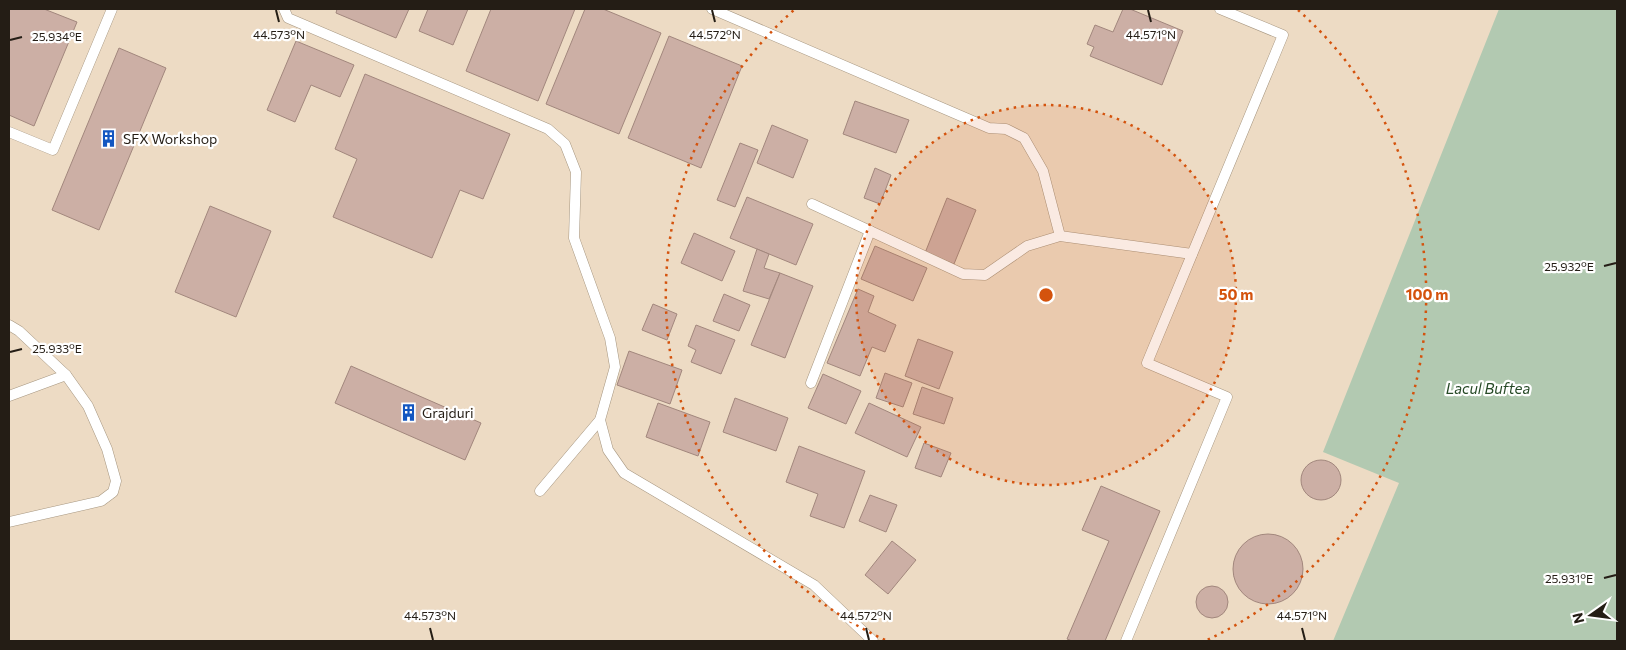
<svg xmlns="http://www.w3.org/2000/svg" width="1626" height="650" font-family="Commissioner,sans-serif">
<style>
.water{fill:#b2c9b1}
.building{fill:#ccafa5;stroke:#a2877d}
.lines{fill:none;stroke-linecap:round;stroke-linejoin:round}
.lane-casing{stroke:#a79781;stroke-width:11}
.lane{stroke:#fff;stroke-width:10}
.ticks{fill:none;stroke:#241d15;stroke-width:2}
.ring{fill:none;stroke:#d4530d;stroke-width:2.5;stroke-dasharray:2.5 5}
.labels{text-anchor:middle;stroke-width:4.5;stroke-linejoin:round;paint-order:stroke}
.poi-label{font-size:14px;fill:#241d15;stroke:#fff;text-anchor:start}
.water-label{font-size:15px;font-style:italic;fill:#274a27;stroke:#fff}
.ticks-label{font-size:12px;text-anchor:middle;fill:#241d15;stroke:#fff;stroke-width:4.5;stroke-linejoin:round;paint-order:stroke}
.centre{fill:#d4530d;stroke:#fff;stroke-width:2.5}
.ring-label{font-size:15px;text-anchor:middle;font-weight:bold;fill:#d4530d;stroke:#fff;stroke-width:4.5;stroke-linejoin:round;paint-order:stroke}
</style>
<rect width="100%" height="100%" fill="#eddbc4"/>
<path class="water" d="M1499 9H1617V641H1333L1399 483 1323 452Z"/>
<g class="building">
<path d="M9 9H44L77 22 34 126 9 115Z"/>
<path d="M337 9H409L396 38 336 13Z"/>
<path d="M428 9H468L453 45 419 31Z"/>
<path d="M491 9H575L538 101 466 71Z"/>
<path d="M585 9H603L661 33 619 134 546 104Z"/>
<path d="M1123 9H1130L1183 31 1162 85 1090 56 1094 47 1087 44 1095 25 1113 32Z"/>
<path d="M669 36 742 66 701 168 628 138Z"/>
<path d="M296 41 354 65 340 97 311 85 295 122 267 110Z"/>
<path d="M119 48 166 68 99 230 52 210Z"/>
<path d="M365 74 510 134 483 199 460 190 432 258 333 217 357 159 335 149Z"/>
<path d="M855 101 909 120 896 153 843 134Z"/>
<path d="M772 125 808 140 793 178 757 163Z"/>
<path d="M740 143 758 150 735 207 717 200Z"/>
<path d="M875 168 891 175 880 204 864 198Z"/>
<path d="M747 197 813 224 796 265 730 238Z"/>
<path d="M947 198 976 210 954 264 925 253Z"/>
<path d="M210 206 271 231 236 317 175 292Z"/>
<path d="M694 233 735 251 722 281 681 263Z"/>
<path d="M875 246 927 268 913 301 861 279Z"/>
<path d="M757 249 769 254 764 268 780 273 769 299 743 291Z"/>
<path d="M780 273 813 286 785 358 751 345Z"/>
<path d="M858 289 874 296 868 312 896 325 885 352 872 347 860 376 827 363Z"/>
<path d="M724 294 750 305 739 331 713 321Z"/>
<path d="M653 304 677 314 667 340 642 330Z"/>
<path d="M696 325 735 340 721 374 691 362 696 350 688 346Z"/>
<path d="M918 339 953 352 939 389 905 376Z"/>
<path d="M629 351 682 370 670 404 617 385Z"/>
<path d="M351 366 481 423 465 460 335 403Z"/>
<path d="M885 373 912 383 903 407 876 398Z"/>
<path d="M823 374 861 391 846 424 808 408Z"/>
<path d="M922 387 953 398 944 424 913 414Z"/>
<path d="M735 398 788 418 776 451 723 432Z"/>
<path d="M658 403 710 422 698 456 646 437Z"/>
<path d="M869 403 921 427 907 457 855 433Z"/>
<path d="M924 443 951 453 941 477 915 468Z"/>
<path d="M799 446 865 471 844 528 810 516 818 494 786 482Z"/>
<circle cx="1321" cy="480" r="20"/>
<path d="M1101 486 1160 511 1105 641H1072L1067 639 1109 541 1082 530Z"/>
<path d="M870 495 897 505 886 532 859 521Z"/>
<circle cx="1268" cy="569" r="35"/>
<path d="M892 541 916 560 888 594 865 575Z"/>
<circle cx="1212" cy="602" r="16"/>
</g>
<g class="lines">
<defs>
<g id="lane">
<path d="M284 9 288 18 548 129 565 144 576 172 574 238 610 338 615 367 600 420 540 491"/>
<path d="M712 9 989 128 1006 129 1024 138 1043 171 1060 236"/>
<path d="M9 132 53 150 112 9"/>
<path d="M812 204 963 274 985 275 1027 246 1060 236 1192 254"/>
<path d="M9 325 19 331 66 375 88 406 107 449 116 481 113 492 101 501 9 522"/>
<path d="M811 383 870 231"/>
<path d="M9 396 66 375"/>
<path d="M600 420 608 450 624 473 814 585 873 641"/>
<path d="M1126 641 1227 397 1147 363 1283 35 1220 9"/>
</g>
</defs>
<use href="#lane" class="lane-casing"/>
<use href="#lane" class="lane"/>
</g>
<path class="ticks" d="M276 10 279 22M712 10 715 22M1148 10 1151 22M10 40 22 37M1604 266 1616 263M10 352 22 349M1604 578 1616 575M430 628 433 640M866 628 869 640M1302 628 1305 640"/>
<circle cx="1046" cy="295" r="190" fill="#d4530d" fill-opacity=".12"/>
<g class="ring">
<circle cx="1046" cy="295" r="190"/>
<path d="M885 640A381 381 0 0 1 794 10M1298 10A381 381 0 0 1 1207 640"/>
</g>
<defs>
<symbol id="building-bare" viewBox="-9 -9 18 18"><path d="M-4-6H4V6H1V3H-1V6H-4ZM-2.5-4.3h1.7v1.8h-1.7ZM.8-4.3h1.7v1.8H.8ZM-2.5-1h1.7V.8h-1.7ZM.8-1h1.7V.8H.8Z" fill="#1256c1" stroke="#fff" stroke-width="2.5" paint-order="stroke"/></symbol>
</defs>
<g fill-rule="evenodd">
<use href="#building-bare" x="96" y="126" width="25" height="25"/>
<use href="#building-bare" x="396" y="400" width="25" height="25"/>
</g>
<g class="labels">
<g class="poi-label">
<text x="123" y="144">SFX Workshop</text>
<text x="422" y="418">Grajduri</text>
</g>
<g class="water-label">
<text x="1488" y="394">Lacul Buftea</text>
</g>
</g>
<g class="ticks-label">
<text x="279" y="39">44.573°N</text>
<text x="715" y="39">44.572°N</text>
<text x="1151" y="39">44.571°N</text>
<text x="57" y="41">25.934°E</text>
<text x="1569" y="271">25.932°E</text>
<text x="57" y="353">25.933°E</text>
<text x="1569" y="583">25.931°E</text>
<text x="430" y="620">44.573°N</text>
<text x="866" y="620">44.572°N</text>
<text x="1302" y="620">44.571°N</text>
</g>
<circle cx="1046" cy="295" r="8" class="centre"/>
<g class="ring-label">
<text x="1236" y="300">50 m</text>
<text x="1427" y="300">100 m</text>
</g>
<rect width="1626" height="650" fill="none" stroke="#241d15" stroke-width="20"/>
<g transform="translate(1591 615) rotate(256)" stroke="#ffffff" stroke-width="4" paint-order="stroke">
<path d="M0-4L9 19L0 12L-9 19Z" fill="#241d15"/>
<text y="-8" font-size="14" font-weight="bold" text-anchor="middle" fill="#241d15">N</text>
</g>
</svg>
